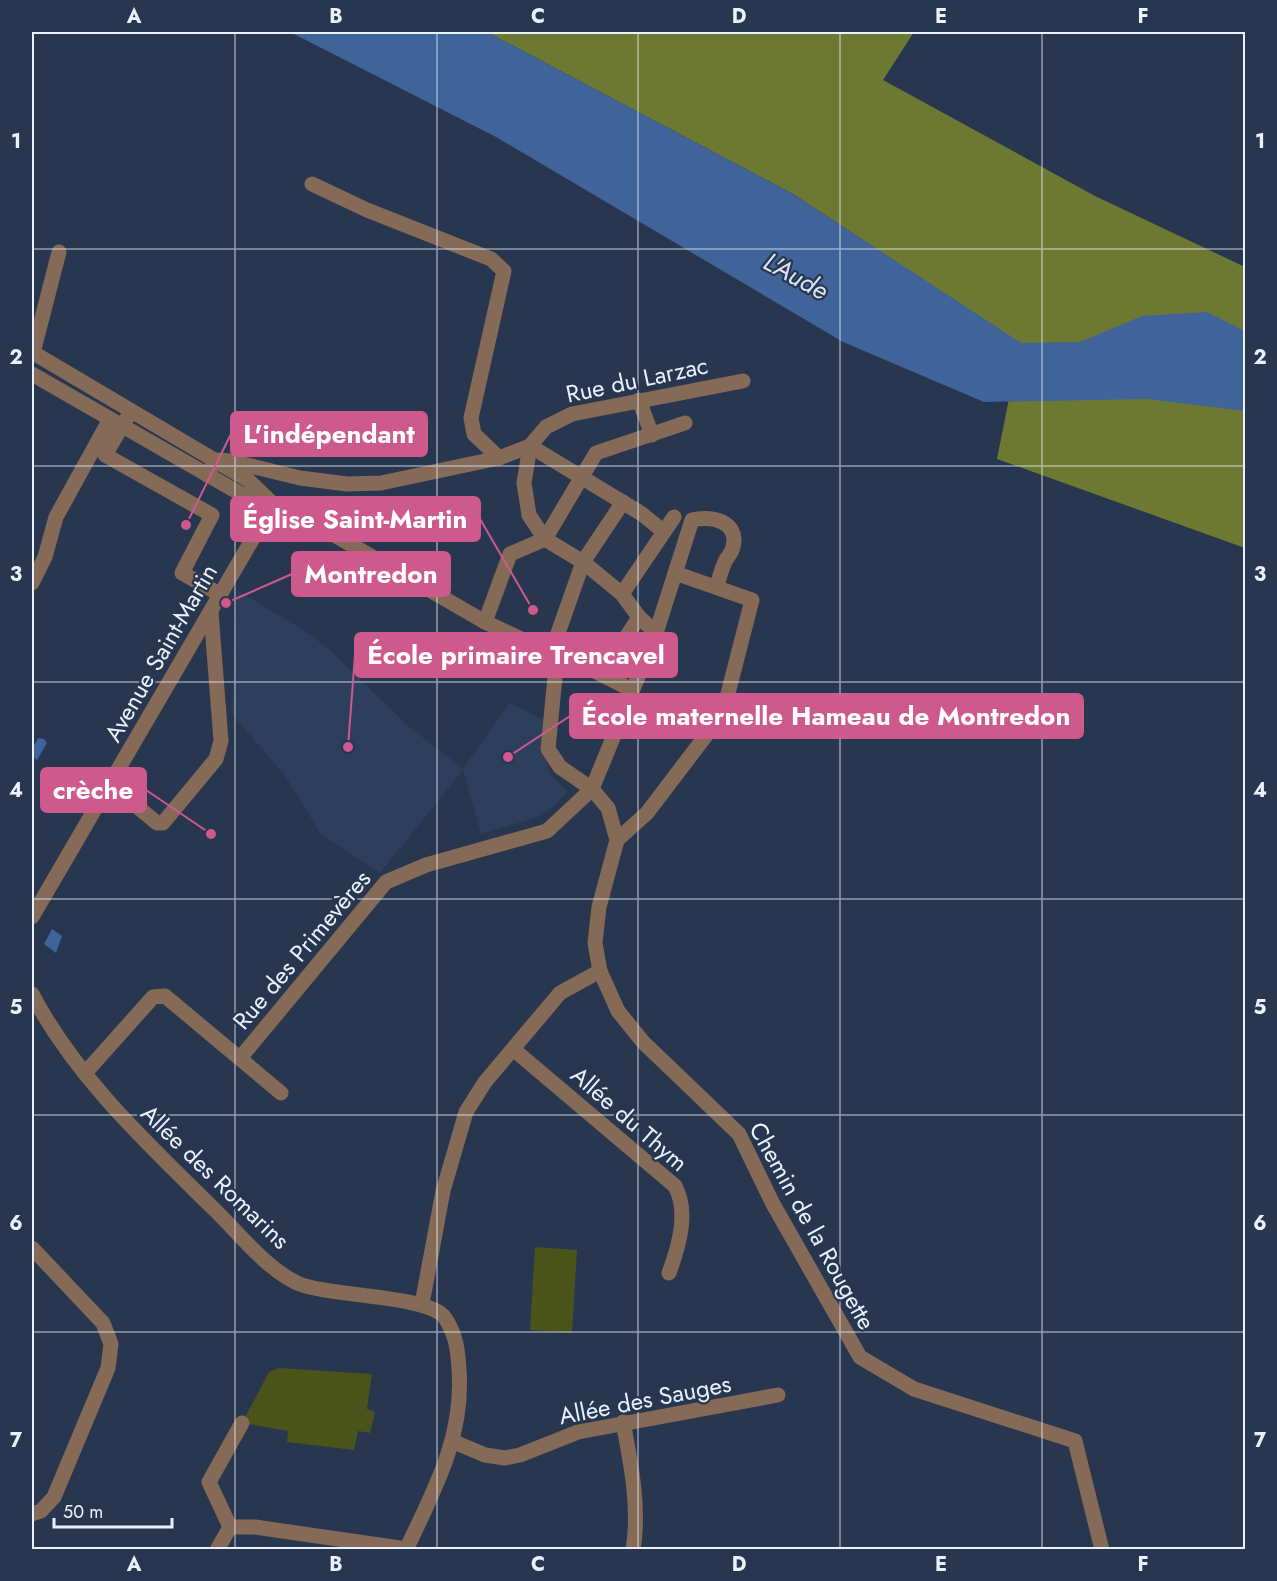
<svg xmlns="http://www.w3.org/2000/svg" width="1277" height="1581" font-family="Jost,sans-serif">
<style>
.built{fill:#2d3f5d}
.green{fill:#4a531a}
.forest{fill:#6d7932}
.water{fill:#40639a}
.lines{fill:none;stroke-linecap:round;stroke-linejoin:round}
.minor{stroke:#846a57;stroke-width:15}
.grid{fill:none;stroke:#eaf1fe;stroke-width:1.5;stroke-opacity:0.55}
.labels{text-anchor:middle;stroke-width:4.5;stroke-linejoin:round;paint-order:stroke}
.street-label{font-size:24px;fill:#eaf1fe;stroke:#28374f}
.water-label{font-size:26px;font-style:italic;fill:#d9e4f4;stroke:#28374f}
.leader{fill:none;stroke:#ce598c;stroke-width:2}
.callout-dot{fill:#ce598c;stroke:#28374f;stroke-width:2}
.callout{fill:#ce598c;stroke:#ce598c;stroke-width:2}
.callout-label{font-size:26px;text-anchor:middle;font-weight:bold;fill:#fff}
.neatline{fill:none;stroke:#eaf1fe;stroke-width:2}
.grid-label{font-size:20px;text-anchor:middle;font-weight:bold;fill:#eaf1fe}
</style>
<rect width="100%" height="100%" fill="#28374f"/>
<path class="built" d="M237 590 311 635 331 651 407 725 463 769 509 703 543 719 542 745 550 774 568 791 553 807 538 817 481 834 463 770 380 873 320 833 286 777 232 714Z"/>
<g class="green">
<path d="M535 1247 577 1250 572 1333 530 1330Z"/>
<path d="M279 1368 372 1374 367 1409 375 1412 370 1433 358 1431 354 1450 287 1442 288 1431 242 1423 269 1372Z"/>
</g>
<path class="forest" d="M487 32H914L883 80 1095 196 1245 267V548L997 459 1020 343 793 194Z"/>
<g class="water">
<path d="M290 32H487L793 194 1021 343 1080 342 1142 316 1207 312 1245 331V411L1147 399 984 402 843 342 496 137Z"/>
<path d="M38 738 44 739 47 743 37 760 32 756V749Z"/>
<path d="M52 929 62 936 56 953 44 944Z"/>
</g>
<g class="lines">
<g class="minor">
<path d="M312 184 367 210 491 259 504 271 471 418 474 434 499 458"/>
<path d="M32 352 248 480 271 502"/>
<path d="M33 353 59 252"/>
<path d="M32 374 241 494 291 510 485 622 551 653 555 677 548 749 560 767 592 789 608 808 617 840 599 907 595 943 600 971 618 1011 643 1042 739 1134 773 1204 860 1357 914 1389 1075 1441 1102 1550"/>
<path d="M639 400 652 435"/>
<path d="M127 418 105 455 212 515 182 573 221 595"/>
<path d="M207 475 216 460 231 461 300 478 347 484 381 483 499 458 530 446 546 427 572 414 743 381"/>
<path d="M623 502 583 562 551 653 569 658 632 690"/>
<path d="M326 529 342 524 385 528"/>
<path d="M32 583 45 557 56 517 110 419"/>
<path d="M622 594 674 517"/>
<path d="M485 622 510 554 545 539 596 453 685 423"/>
<path d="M656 633 639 617 622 594 583 562 545 539 529 515 524 483 530 446 642 514 664 532"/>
<path d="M602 675 639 617"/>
<path d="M111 785 157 823H163L216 759 221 741 211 612"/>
<path d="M617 840 647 813 723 713 752 600 675 573"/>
<path d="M32 917 273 504"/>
<path d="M32 994C76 1078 149 1145 216 1211 240 1235 266 1268 297 1283 329 1297 430 1295 445 1318 456 1334 458 1351 459 1370 464 1437 434 1490 406 1550"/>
<path d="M513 1049 675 1186C689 1212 679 1246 669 1273"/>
<path d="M241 1057 386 882 426 865 547 831 592 789 656 633 692 520C710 515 740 521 733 547 732 553 726 558 724 564 721 571 719 579 717 586"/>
<path d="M86 1072 153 997 165 996 281 1093"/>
<path d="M32 1248 103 1323 111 1344 108 1368 54 1497 41 1511 32 1514"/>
<path d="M422 1304 443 1191 466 1112 485 1082 560 993 600 971"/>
<path d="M623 1422C631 1463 640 1509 633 1550"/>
<path d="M454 1442 485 1455 505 1458 520 1455 578 1432 778 1395"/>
<path d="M230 1527 209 1482 242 1423"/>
<path d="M217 1550 230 1527H255L407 1549"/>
</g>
</g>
<path class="grid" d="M235 32V1550M437 32V1550M638 32V1550M840 32V1550M1042 32V1550M32 249H1246M32 466H1246M32 682H1246M32 899H1246M32 1115H1246M32 1332H1246"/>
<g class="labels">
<g class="street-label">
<text transform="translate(637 380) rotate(-12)" y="8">Rue du Larzac</text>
<text transform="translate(161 653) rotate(-60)" y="8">Avenue Saint-Martin</text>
<text transform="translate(302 950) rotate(-50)" y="8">Rue des Primevères</text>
<text transform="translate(629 1119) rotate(41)" y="8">Allée du Thym</text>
<text transform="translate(215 1177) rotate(44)" y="8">Allée des Romarins</text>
<text transform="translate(812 1226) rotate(61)" y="8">Chemin de la Rougette</text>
<text transform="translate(645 1400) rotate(-11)" y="8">Allée des Sauges</text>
</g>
<g class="water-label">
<text transform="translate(796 276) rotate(29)" y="9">L'Aude</text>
</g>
</g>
<path class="leader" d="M186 525L231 434M533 610L480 519M226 603L292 574M348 747L355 655M508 757L570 716M211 834L146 790"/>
<g class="callout-dot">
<circle cx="186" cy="525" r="6"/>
<circle cx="533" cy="610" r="6"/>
<circle cx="226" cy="603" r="6"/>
<circle cx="348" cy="747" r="6"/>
<circle cx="508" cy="757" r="6"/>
<circle cx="211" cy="834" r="6"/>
</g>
<g class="callout">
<rect x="231" y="412" width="196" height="44" rx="6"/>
<rect x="231" y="497" width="249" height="44" rx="6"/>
<rect x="292" y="552" width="158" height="44" rx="6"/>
<rect x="355" y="633" width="322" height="44" rx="6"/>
<rect x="570" y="694" width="513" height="44" rx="6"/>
<rect x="41" y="768" width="105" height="44" rx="6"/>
</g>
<g class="callout-label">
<text x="329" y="443">L'indépendant</text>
<text x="355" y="528">Église Saint-Martin</text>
<text x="371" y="583">Montredon</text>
<text x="516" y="664">École primaire Trencavel</text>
<text x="826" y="725">École maternelle Hameau de Montredon</text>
<text x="93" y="799">crèche</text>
</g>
<rect width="1277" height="1581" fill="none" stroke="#28374f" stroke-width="66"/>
<path d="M54 1518v9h118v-9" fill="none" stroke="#eaf1fe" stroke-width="3"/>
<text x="63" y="1518" font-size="18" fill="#eaf1fe" stroke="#28374f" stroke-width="4.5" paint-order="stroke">50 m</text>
<rect x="33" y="33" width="1211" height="1515" class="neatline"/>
<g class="grid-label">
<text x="134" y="23">A</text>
<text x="336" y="23">B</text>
<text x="538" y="23">C</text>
<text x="739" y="23">D</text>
<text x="941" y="23">E</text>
<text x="1143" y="23">F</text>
<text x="16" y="148">1</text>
<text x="1260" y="148">1</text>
<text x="16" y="364">2</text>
<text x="1260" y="364">2</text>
<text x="16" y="581">3</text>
<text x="1260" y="581">3</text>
<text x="16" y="797">4</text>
<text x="1260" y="797">4</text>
<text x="16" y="1014">5</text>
<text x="1260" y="1014">5</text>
<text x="16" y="1230">6</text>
<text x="1260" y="1230">6</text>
<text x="16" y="1447">7</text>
<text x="1260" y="1447">7</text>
<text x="134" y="1571">A</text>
<text x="336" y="1571">B</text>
<text x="538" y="1571">C</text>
<text x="739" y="1571">D</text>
<text x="941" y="1571">E</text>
<text x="1143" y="1571">F</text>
</g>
</svg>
